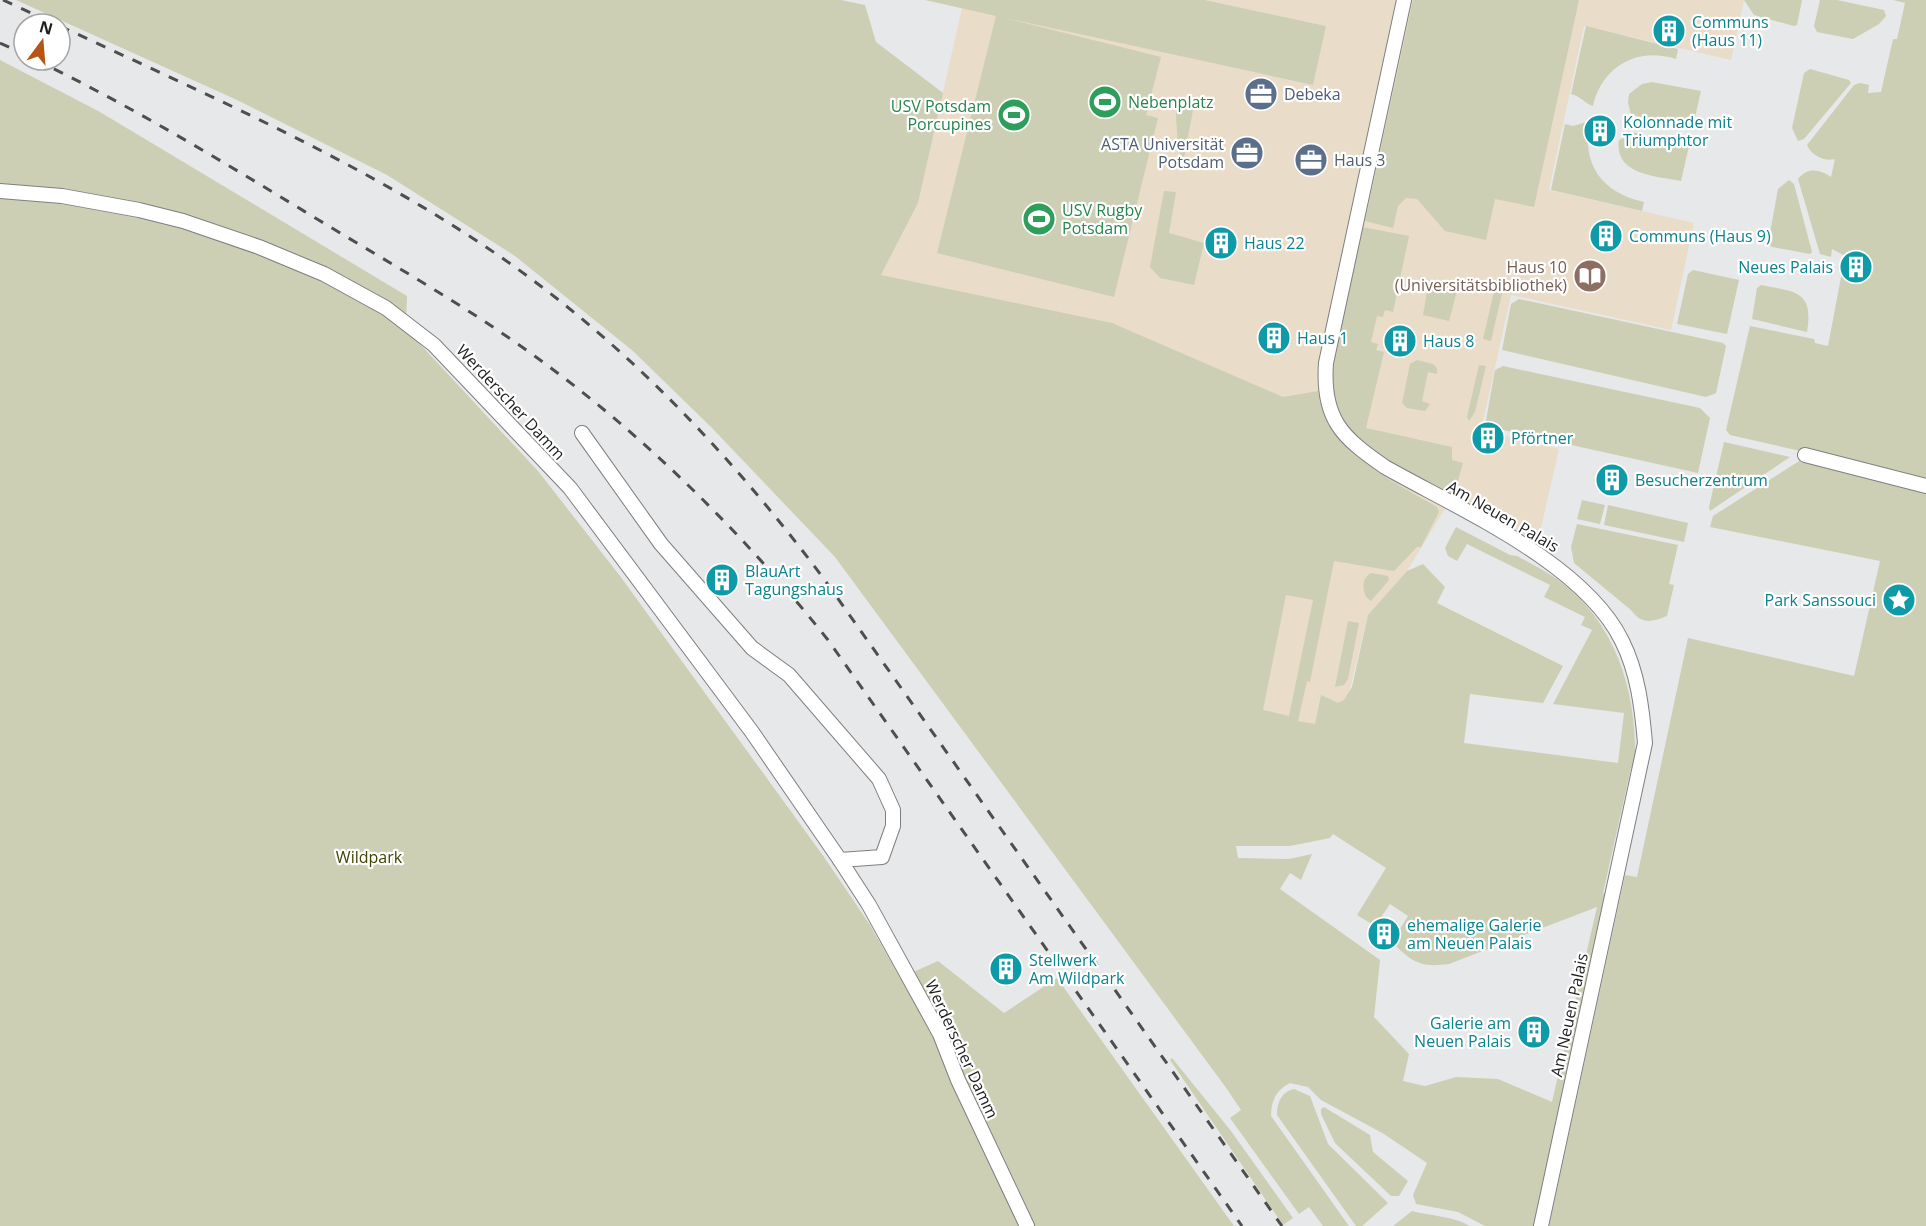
<svg xmlns="http://www.w3.org/2000/svg" width="1926" height="1226" font-family="'Open Sans',sans-serif">
<style>
.education{fill:#e9dcc8}
.green{fill:#cccfb4;fill-rule:evenodd}
.lines{fill:none;stroke-linecap:round;stroke-linejoin:round}
.minor-casing{stroke:#7e7f80;stroke-width:16}
.minor{stroke:#fff;stroke-width:14}
.rail{stroke:#4e4e4f;stroke-width:3;stroke-dasharray:10 10;stroke-linecap:butt}
.labels{text-anchor:middle;stroke-width:4.5;stroke-linejoin:round;paint-order:stroke}
.culture-label{font-size:16px;fill:#0d838f;stroke:#fff;text-anchor:start}
.service-label{font-size:16px;fill:#4e5e75;stroke:#fff;text-anchor:start}
.leisure-label{font-size:16px;fill:#27864d;stroke:#fff;text-anchor:start}
.education-label{font-size:16px;fill:#785e54;stroke:#fff;text-anchor:end}
.street-label{font-size:16px;fill:#1e1e1f;stroke:#fff}
.park-label{font-size:16px;fill:#414303;stroke:#fff}
</style>
<rect width="100%" height="100%" fill="#e7e8e9"/>
<path class="education" d="M1205 0H1744L1731 60 1584 26 1549 190 1694 223 1671 330 1511 295 1481 430 1559 449 1538 541 1452 497 1407 571 1368 615 1335 750 1236 744 881 275 918 203 962 8 1313 85 1325 26Z"/>
<g class="green">
<path d="M16 0H841L865 5 876 42 943 93 918 203 881 275 1112 323 1283 397 1318 391C1334 455 1384 476 1437 507L1439 512 1421 547H1417L1394 571 1334 561 1310 682 1307 681 1298 721 1315 724 1321 695 1338 703 1344 700 1352 687 1368 615 1407 571 1423 564 1445 587 1437 603 1563 666 1543 703 1470 694 1464 743 1618 763 1624 713 1553 704 1592 630 1581 625 1585 617 1544 597 1550 585 1467 544 1457 561 1448 556 1445 548 1456 527 1510 555 1517 556C1532 564 1548 572 1561 582 1619 626 1638 698 1635 768H1631L1603 893 1606 894 1534 1226H1485L1458 1212 1416 1204 1413 1195 1427 1163 1384 1134 1321 1100 1308 1087 1290 1083C1276 1090 1271 1101 1271 1116L1349 1226H1323L1309 1207 1299 1214 1230 1118 1241 1110 1227 1089 835 557 712 428 633 351 515 256 387 175 237 100ZM1286 595 1313 600 1289 716 1263 710ZM1333 834 1386 868 1357 915 1375 926 1390 904 1408 916 1392 942C1412 962 1420 968 1449 964L1597 907 1552 1102 1498 1079 1456 1077 1425 1086 1403 1081 1409 1054 1374 1017 1380 960 1280 889 1290 873 1301 880 1312 854 1289 859 1238 858 1236 846H1290L1330 838Z"/>
<path d="M925 0H1205L1326 26 1313 85 1001 17 1161 57 1146 115 1158 118 1114 297 937 253 996 16Z"/>
<path d="M1413 0H1579L1534 207 1495 199 1486 240 1445 231 1417 199 1406 198 1398 206 1393 228 1365 221Z"/>
<path d="M1744 0H1802L1797 25 1794 26 1754 15Z"/>
<path d="M1820 0H1837L1884 10 1886 16 1879 24 1853 39 1817 32 1814 26Z"/>
<path d="M1893 0H1926V1226H1549L1625 875 1637 877 1688 638 1854 676 1880 561 1710 527 1713 516 1804 458 1805 452 1730 435 1726 430 1750 326 1814 339 1815 343 1828 346 1845 256 1832 249 1831 257 1820 254 1798 179C1807 167 1820 169 1831 177L1835 159C1825 162 1812 156 1807 145L1854 85 1860 83 1869 85 1868 93 1881 92 1893 39H1897L1905 3Z"/>
<path d="M1586 26 1678 49 1676 59C1635 46 1601 69 1593 106 1585 104 1581 96 1571 94Z"/>
<path d="M0 60 100 112 407 296 406 329 538 471 620 576 824 857 870 925 900 978 938 961 1004 1013 1057 978 1234 1226H0Z"/>
<path d="M1810 69 1849 80 1851 83 1804 139 1798 141 1792 128 1804 73Z"/>
<path d="M1652 82 1701 91 1693 126 1689 127 1631 115 1628 103 1629 94 1642 84Z"/>
<path d="M1175 100 1194 105 1183 162 1178 147Z"/>
<path d="M1586 122H1590C1581 164 1602 193 1644 202L1642 211 1551 190 1565 124 1573 126Z"/>
<path d="M1628 131 1689 146 1681 181C1656 176 1614 175 1619 140L1626 137Z"/>
<path d="M1789 180 1794 184 1812 252 1810 254 1772 247 1768 244 1778 189Z"/>
<path d="M1164 191 1176 192 1169 233 1204 243 1194 285 1160 278 1150 267Z"/>
<path d="M1362 227 1409 236 1393 312 1385 310 1383 317 1377 316 1371 342 1378 344 1376 350 1384 352 1366 428 1452 447V460L1463 463 1455 491 1450 496C1418 479 1383 463 1356 438 1319 402 1335 351 1345 307 1351 281 1356 254 1362 227Z"/>
<path d="M1693 270 1739 280 1727 334 1677 324 1688 274Z"/>
<path d="M1429 280 1458 287 1449 321 1423 315Z"/>
<path d="M1496 283 1504 285 1491 341 1483 339Z"/>
<path d="M1761 285C1795 292 1814 290 1807 332L1752 319 1757 288Z"/>
<path d="M1519 299 1723 343 1726 346 1716 393 1706 397 1502 350 1511 304Z"/>
<path d="M1417 360 1433 364 1437 368V374L1428 372 1422 401 1430 404 1425 411 1407 408 1402 403 1410 364Z"/>
<path d="M1479 365 1486 366 1475 412 1469 421 1467 417Z"/>
<path d="M1503 366 1700 408 1710 418 1698 473 1485 426 1495 370Z"/>
<path d="M1724 442 1790 457 1710 511 1709 507Z"/>
<path d="M1582 500 1605 505 1600 524 1577 519Z"/>
<path d="M1608 505 1688 523 1684 542 1604 525Z"/>
<path d="M1577 524 1678 545 1669 584 1674 585 1667 616C1652 622 1642 625 1631 610L1574 563 1571 547Z"/>
<path d="M1371 573 1388 576 1389 580 1371 601 1366 597C1362 588 1362 578 1371 573Z"/>
<path d="M1348 621 1359 623 1348 679 1344 685 1335 687Z"/>
<path d="M1172 1058 1231 1131 1293 1218 1283 1225 1170 1060Z"/>
<path d="M1294 1089 1310 1096 1328 1144 1388 1203 1362 1226H1356L1277 1115C1277 1103 1281 1092 1294 1089Z"/>
<path d="M1324 1107 1370 1135 1373 1152 1408 1181 1399 1196H1391L1335 1143 1321 1114V1109Z"/>
<path d="M1412 1211C1430 1216 1454 1216 1470 1226H1393Z"/>
</g>
<g class="lines">
<defs>
<g id="minor">
<path d="M1404 0 1326 363C1322 418 1341 437 1385 467 1459 509 1584 563 1622 641 1638 673 1642 708 1645 743L1541 1226"/>
<path d="M0 191 62 196 139 210 183 221 259 247 324 274 386 308 434 345 570 488 752 732 840 860 869 905 940 1034 958 1080 1027 1226"/>
<path d="M582 433 661 544 752 648 789 675 879 779 893 810V826L882 857 840 860"/>
<path d="M1805 455 1926 486"/>
</g>
</defs>
<use href="#minor" class="minor-casing"/>
<use href="#minor" class="minor"/>
<g class="rail">
<path d="M3 0 55 24"/>
<path d="M60 26C205 94 353 158 486 247 619 336 729 452 824 579L1282 1226"/>
<path d="M0 43 24 54"/>
<path d="M36 60C133 107 225 163 317 219 391 264 466 306 536 357 645 436 744 534 828 640L1242 1226"/>
</g>
</g>
<defs>
<symbol id="building-disc" viewBox="-11 -11 22 22"><circle r="9.5" fill="#0f9aa8" stroke="#fff"/><path d="M-4-6H4V6H1V3H-1V6H-4ZM-2.5-4.3h1.7v1.8h-1.7ZM.8-4.3h1.7v1.8H.8ZM-2.5-1h1.7V.8h-1.7ZM.8-1h1.7V.8H.8Z" fill="#fff"/></symbol>
<symbol id="office-disc" viewBox="-11 -11 22 22"><circle r="9.5" fill="#5c6f8a" stroke="#fff"/><path d="M-6-3h4V-5.5h4V-3h4V5H-6ZM-1-4.5V-3h2v-1.5ZM-6 0V1H6V0Z" fill="#fff"/></symbol>
<symbol id="stadium-disc" viewBox="-11 -11 22 22"><circle r="9.5" fill="#2e9e5b" stroke="#fff"/><path d="M0-5a6.5 5 0 1 0 0 10a6.5 5 0 1 0 0-10ZM-3.5-1.8h7v3.6h-7Z" fill="#fff"/></symbol>
<symbol id="library-disc" viewBox="-11 -11 22 22"><circle r="9.5" fill="#8d6e63" stroke="#fff"/><path d="M-6-4Q-3-5.5-.7-3.5V5Q-3 3-6 4ZM6-4Q3-5.5 .7-3.5V5Q3 3 6 4Z" fill="#fff"/></symbol>
<symbol id="sight-disc" viewBox="-11 -11 22 22"><circle r="9.5" fill="#0f9aa8" stroke="#fff"/><path d="M0-6L1.8-2.2L6-1.7L2.9 1.2L3.7 5.4L0 3.3L-3.7 5.4L-2.9 1.2L-6-1.7L-1.8-2.2Z" fill="#fff"/></symbol>
</defs>
<g fill-rule="evenodd">
<use href="#building-disc" x="1650" y="12" width="38" height="38"/>
<use href="#office-disc" x="1242" y="75" width="38" height="38"/>
<use href="#stadium-disc" x="1086" y="83" width="38" height="38"/>
<use href="#stadium-disc" x="995" y="96" width="38" height="38"/>
<use href="#building-disc" x="1581" y="112" width="38" height="38"/>
<use href="#office-disc" x="1228" y="134" width="38" height="38"/>
<use href="#office-disc" x="1292" y="141" width="38" height="38"/>
<use href="#stadium-disc" x="1020" y="200" width="38" height="38"/>
<use href="#building-disc" x="1587" y="217" width="38" height="38"/>
<use href="#building-disc" x="1202" y="224" width="38" height="38"/>
<use href="#building-disc" x="1837" y="248" width="38" height="38"/>
<use href="#library-disc" x="1571" y="257" width="38" height="38"/>
<use href="#building-disc" x="1255" y="319" width="38" height="38"/>
<use href="#building-disc" x="1381" y="322" width="38" height="38"/>
<use href="#building-disc" x="1469" y="419" width="38" height="38"/>
<use href="#building-disc" x="1593" y="461" width="38" height="38"/>
<use href="#building-disc" x="703" y="561" width="38" height="38"/>
<use href="#sight-disc" x="1880" y="581" width="38" height="38"/>
<use href="#building-disc" x="1365" y="915" width="38" height="38"/>
<use href="#building-disc" x="987" y="950" width="38" height="38"/>
<use href="#building-disc" x="1515" y="1013" width="38" height="38"/>
</g>
<g class="labels">
<g class="culture-label">
<text x="1692" y="28">Communs<tspan x="1692" dy="18">(Haus 11)</tspan></text>
<text x="1623" y="128">Kolonnade mit<tspan x="1623" dy="18">Triumphtor</tspan></text>
<text x="1629" y="242">Communs (Haus 9)</text>
<text x="1244" y="249">Haus 22</text>
<text x="1833" y="273" text-anchor="end">Neues Palais</text>
<text x="1297" y="344">Haus 1</text>
<text x="1423" y="347">Haus 8</text>
<text x="1511" y="444">Pförtner</text>
<text x="1635" y="486">Besucherzentrum</text>
<text x="745" y="577">BlauArt<tspan x="745" dy="18">Tagungshaus</tspan></text>
<text x="1876" y="606" text-anchor="end">Park Sanssouci</text>
<text x="1407" y="931">ehemalige Galerie<tspan x="1407" dy="18">am Neuen Palais</tspan></text>
<text x="1029" y="966">Stellwerk<tspan x="1029" dy="18">Am Wildpark</tspan></text>
<text x="1511" y="1029" text-anchor="end">Galerie am<tspan x="1511" dy="18">Neuen Palais</tspan></text>
</g>
<g class="service-label">
<text x="1284" y="100">Debeka</text>
<text x="1224" y="150" text-anchor="end">ASTA Universität<tspan x="1224" dy="18">Potsdam</tspan></text>
<text x="1334" y="166">Haus 3</text>
</g>
<g class="leisure-label">
<text x="1128" y="108">Nebenplatz</text>
<text x="991" y="112" text-anchor="end">USV Potsdam<tspan x="991" dy="18">Porcupines</tspan></text>
<text x="1062" y="216">USV Rugby<tspan x="1062" dy="18">Potsdam</tspan></text>
</g>
<g class="education-label">
<text x="1567" y="273">Haus 10<tspan x="1567" dy="18">(Universitätsbibliothek)</tspan></text>
</g>
<g class="street-label">
<text transform="translate(511 402) rotate(47)" y="6">Werderscher Damm</text>
<text transform="translate(1503 516) rotate(30)" y="6">Am Neuen Palais</text>
<text transform="translate(1569 1015) rotate(-78)" y="6">Am Neuen Palais</text>
<text transform="translate(962 1049) rotate(65)" y="6">Werderscher Damm</text>
</g>
<g class="park-label">
<text x="369" y="863">Wildpark</text>
</g>
</g>
<g transform="translate(42 42) rotate(16)"><circle r="28" fill="#ffffff" stroke="#a5a5a5" stroke-width="1.5"/>
<path d="M0-4.5L10 22L0 15L-10 22Z" fill="#b75614"/>
<text y="-9" font-size="16" font-weight="bold" text-anchor="middle" fill="#1e1e1f">N</text>
</g>
</svg>
